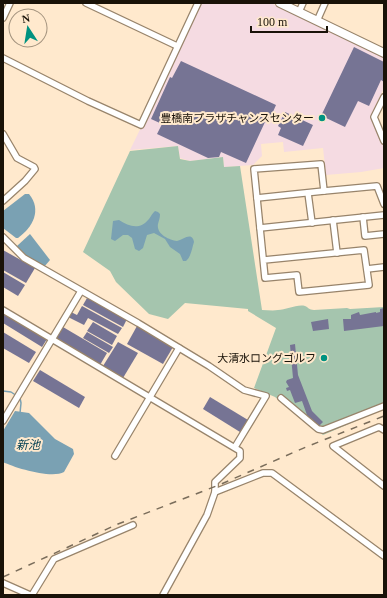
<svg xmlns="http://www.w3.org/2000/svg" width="387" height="598" font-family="'Times New Roman','Noto Sans JP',serif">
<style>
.commercial{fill:#f5dbe2}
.green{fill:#a5c5ae}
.water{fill:#7aa1b3}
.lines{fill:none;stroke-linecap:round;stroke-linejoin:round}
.stream{stroke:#7aa1b3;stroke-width:1.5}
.building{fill:#767494}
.street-casing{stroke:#98846b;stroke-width:8}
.secondary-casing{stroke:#98846b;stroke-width:10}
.street{stroke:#fff;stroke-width:5.5}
.secondary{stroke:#fff;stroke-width:8}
.rail{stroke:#7a6d5b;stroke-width:1.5;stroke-dasharray:7 7;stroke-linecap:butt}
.poi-dot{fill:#009280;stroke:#ffe9cd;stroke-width:1.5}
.labels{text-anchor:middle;stroke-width:4;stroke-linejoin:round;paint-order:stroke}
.poi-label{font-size:11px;fill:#191208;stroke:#ffe9cd;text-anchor:end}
.water-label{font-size:12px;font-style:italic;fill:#054053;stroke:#ffe9cd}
</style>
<rect width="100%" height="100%" fill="#ffe9cd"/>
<path class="commercial" d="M202 3H271L384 56V88L371 115 384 147V168L361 172 326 175 323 148 284 152 283 142 261 144 262 156 253 165 224 167 223 157 190 161 180 158 178 146 130 150Z"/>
<path class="green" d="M178 146 180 159 190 161 223 157 224 167 240 166 262 310C267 310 273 311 278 310 286 310 297 304 305 306 308 307 309 310 314 310L347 308 350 309 384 307V409L323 435 275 397 254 388 276 328 248 311V309L185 303 168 319 149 314 116 282 110 271 83 252 130 151Z"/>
<g class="water">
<path d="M25 194H29C42 210 33 227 18 238H16L3 228V211Z"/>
<path d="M155 211 158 212 160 214C160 218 159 220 158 224 156 234 169 240 177 241 183 240 192 231 194 242 192 248 191 257 186 261H183L180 254 170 247 165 239 154 233 147 235 143 248 139 251 135 249 132 238 128 235H123L115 241 111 239 113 221 119 220C129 226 139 231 149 219 151 216 152 214 155 211Z"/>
<path d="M30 234 50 260 44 267 29 258 17 246Z"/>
<path d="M15 411 29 413 55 439 73 449 74 454 64 472C52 479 15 468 3 462V431Z"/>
</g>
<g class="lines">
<g class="stream">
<path d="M3 391 11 392 17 396"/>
<path d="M20 398 21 403 20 413"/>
</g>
</g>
<g class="building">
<path d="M354 47 384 62V82L381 80 369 106 358 101 345 127 324 117 323 119 321 118V116Z"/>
<path d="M181 61 276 105 268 123 265 122 246 163 221 152 219 157 208 158 157 134 162 124 151 119 170 77 172 78Z"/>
<path d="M285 112 313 125 303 146 278 135 281 128 278 126Z"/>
<path d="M3 250 35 268 26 283 3 270Z"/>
<path d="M3 272 25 285 18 296 3 287Z"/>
<path d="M87 298 127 319 123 327 83 305Z"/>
<path d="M82 306 122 328 118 334 88 318 84 325 68 317 71 312 77 315Z"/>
<path d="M384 308V326L344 331 343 319H351V315L359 312 360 315 376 312V313L380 312V309Z"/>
<path d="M3 313 47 339 42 347 3 323Z"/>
<path d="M328 319 329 329 313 331 311 322Z"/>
<path d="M93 322 117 336 112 345 87 331Z"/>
<path d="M137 326 173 347 163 364 127 344Z"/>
<path d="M63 327 107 353 100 365 56 339Z"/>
<path d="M3 332 36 352 29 363 3 348Z"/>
<path d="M87 332 113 347 109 353 83 338Z"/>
<path d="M118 342 138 353 123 378 103 366Z"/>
<path d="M295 344 298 375 312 411 323 422 319 426 307 415 302 401 295 403 290 390 287 391 286 388 289 387 286 382 287 380 293 378 290 345Z"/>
<path d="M40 370 85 397 79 408 33 381Z"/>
<path d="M210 397 248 420 240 432 203 409Z"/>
</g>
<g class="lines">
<defs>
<g id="street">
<path d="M86 3 177 46"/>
<path d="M299 12 303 3"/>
<path d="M3 18 10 3"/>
<path d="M317 21 325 3"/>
<path d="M3 58 88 101 141 125 198 3"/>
<path d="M384 97 374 117 384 141"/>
<path d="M3 134 17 158 34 167 35 169 25 181 3 201"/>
<path d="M308 193 312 223"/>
<path d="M257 198 324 191"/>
<path d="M384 204 377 186 324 191 321 164 254 169 260 228 384 215"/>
<path d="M363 217 365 236 384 234"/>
<path d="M333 220 337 253"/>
<path d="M260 228 265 278 297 275 299 292 369 285 364 250 264 260"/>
<path d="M3 237 24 258 138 323 209 366 244 390 266 396 235 447"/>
<path d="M367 269 384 267"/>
<path d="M3 310 240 451V458L215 482V492L207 515 163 595"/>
<path d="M281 398 318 429 323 430 384 406"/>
<path d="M3 421 81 291"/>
<path d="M384 430 379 427 333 446 384 486"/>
<path d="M115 456 179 348"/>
<path d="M215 492 263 473H272L384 556"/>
<path d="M3 583 30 595"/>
<path d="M32 595 54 559 133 525"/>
</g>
<path id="secondary" d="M280 3 384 53"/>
</defs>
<use href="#street" class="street-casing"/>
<use href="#secondary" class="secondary-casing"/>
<use href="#street" class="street"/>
<use href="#secondary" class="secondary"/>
<path class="rail" d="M3 577 118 524 219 485 306 447 384 416"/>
</g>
<g class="poi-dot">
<circle cx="322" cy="118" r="4"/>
<circle cx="324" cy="358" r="4"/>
</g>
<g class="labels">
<g class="poi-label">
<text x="314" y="122">豊橋南プラザチャンスセンター</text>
<text x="316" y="362">大清水ロングゴルフ</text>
</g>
<g class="water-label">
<text x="28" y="449">新池</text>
</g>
</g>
<rect width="387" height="598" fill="none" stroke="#191208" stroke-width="8"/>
<g transform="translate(28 28) rotate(348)"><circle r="19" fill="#ffe9cd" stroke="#a3937e"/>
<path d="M0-3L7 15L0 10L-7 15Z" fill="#009280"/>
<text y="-6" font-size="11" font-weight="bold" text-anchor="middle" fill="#191208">N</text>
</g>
<path d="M251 26v6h76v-6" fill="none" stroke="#191208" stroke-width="2"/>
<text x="257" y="26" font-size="12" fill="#191208" stroke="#ffe9cd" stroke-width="3" paint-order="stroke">100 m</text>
</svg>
